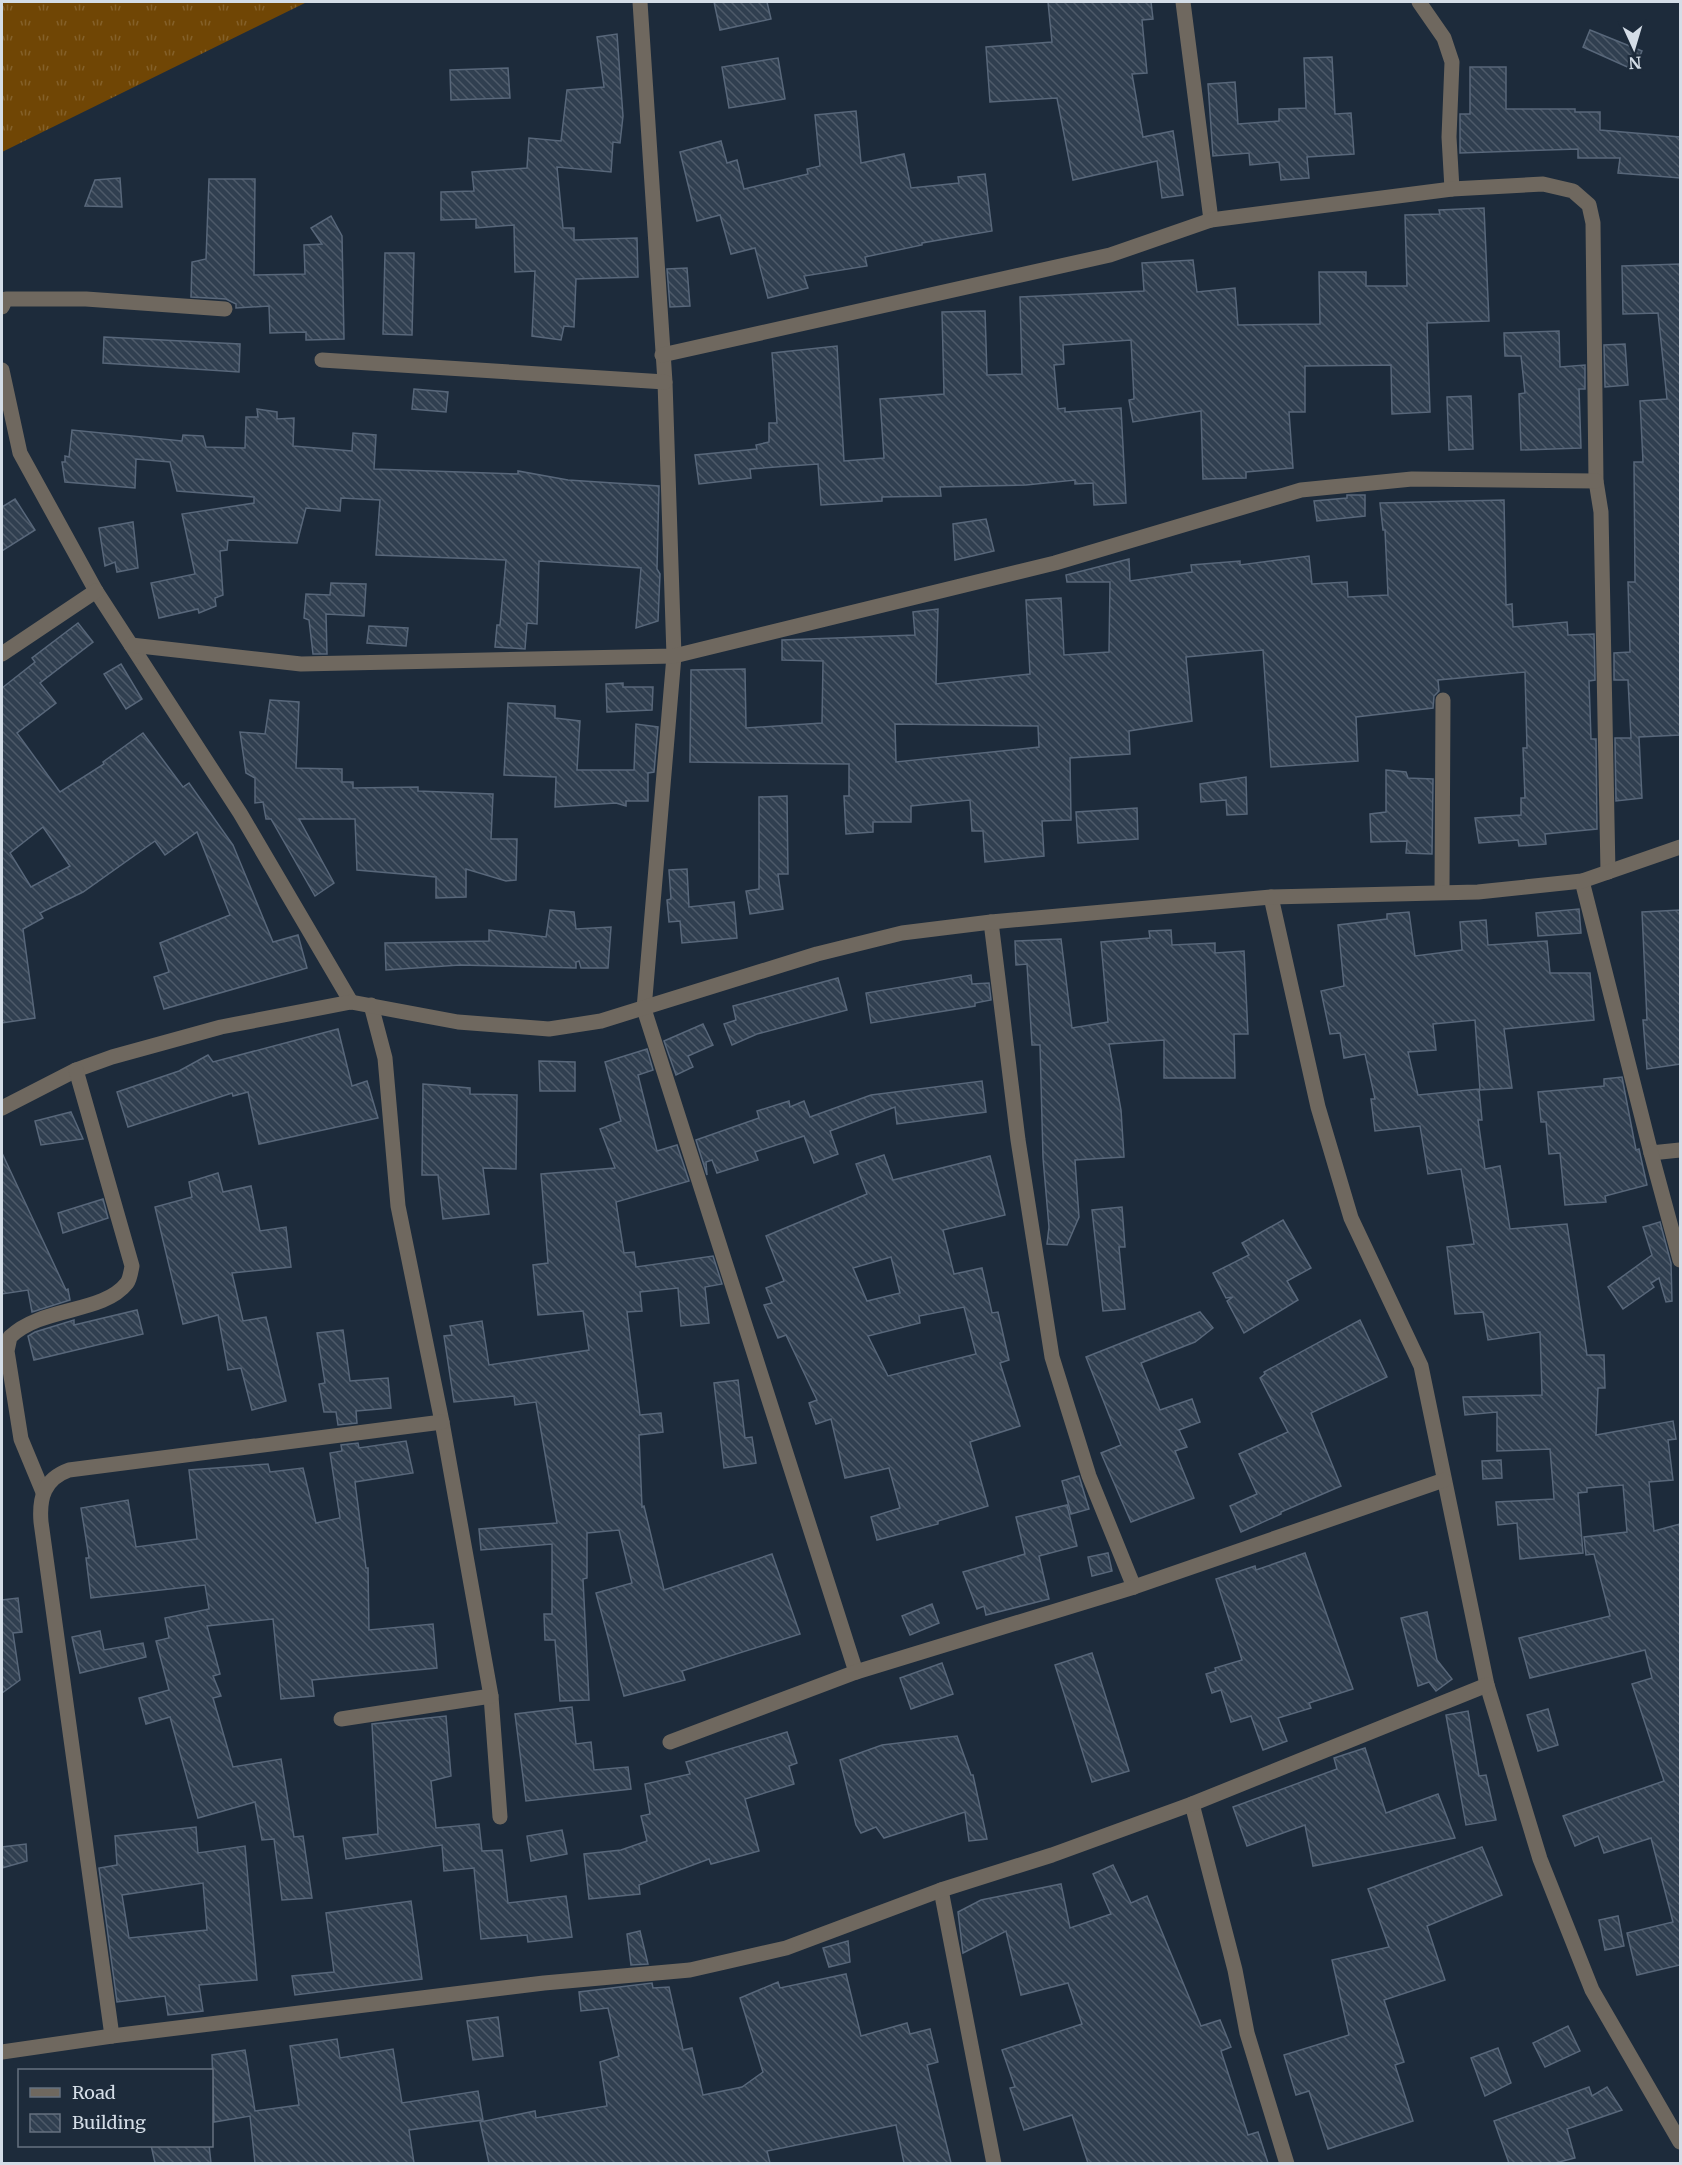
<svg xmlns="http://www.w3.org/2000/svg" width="1682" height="2165" font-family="Merriweather,serif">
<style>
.grass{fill:url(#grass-tufts)}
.building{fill:url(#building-back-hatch);stroke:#58677a;stroke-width:1.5;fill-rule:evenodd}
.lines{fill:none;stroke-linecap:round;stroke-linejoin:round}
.minor{stroke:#6f685f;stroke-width:15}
</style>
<defs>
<pattern id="grass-tufts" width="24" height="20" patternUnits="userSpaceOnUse" patternTransform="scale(1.5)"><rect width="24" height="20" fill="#704605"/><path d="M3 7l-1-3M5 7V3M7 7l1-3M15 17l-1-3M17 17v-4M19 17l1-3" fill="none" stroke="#846029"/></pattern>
<pattern id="building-back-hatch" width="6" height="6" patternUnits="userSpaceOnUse" patternTransform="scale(1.5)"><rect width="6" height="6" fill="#303f50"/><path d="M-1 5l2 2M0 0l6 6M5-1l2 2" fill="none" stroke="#4d5a69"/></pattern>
</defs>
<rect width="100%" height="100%" fill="#1d2b3b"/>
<path class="grass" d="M2 2H307L2 152Z"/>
<g class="building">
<path d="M714 2H767L771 19 720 30Z"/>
<path d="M1048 2H1151L1153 19 1142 20 1147 73 1132 74 1143 137 1173 131 1183 195 1162 198 1157 161 1073 180 1057 98 990 102 986 47 1052 42Z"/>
<path d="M1590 30 1642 51 1634 70 1583 47Z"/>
<path d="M617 34 623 116 620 143 613 142 611 172 557 167 563 228H574V240L637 238 638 277 576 279 574 327 564 326 561 340 532 336 535 271 515 272 514 225 476 228V219L441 220V192L474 191 472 172 527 168 529 138 561 141 567 90 604 87 597 37Z"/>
<path d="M1332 57 1335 114 1351 113 1354 154 1307 157 1309 178 1281 180 1279 162 1250 165 1249 153 1213 156 1208 84 1235 82 1238 124 1279 121V109L1306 108 1304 58Z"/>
<path d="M778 58 785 99 729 108 722 67Z"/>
<path d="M1470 67H1506V109H1575V112H1600V130L1680 137V178L1618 173 1620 158H1578V149L1460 153V114H1470Z"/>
<path d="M508 68 510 98 451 100 450 70Z"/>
<path d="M856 111 861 163 904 154 911 188 959 183 958 177 985 174 992 231 922 243V245L865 257 867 266 804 276 808 288 768 298 755 248 731 254 720 215 697 221 680 152 721 141 727 163 737 160 744 189 808 174 807 169 820 166 815 115Z"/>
<path d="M120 178 122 207 85 206 95 180Z"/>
<path d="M209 179H255L254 275 305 274 304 245 322 244 311 228 331 216 342 236 344 339 306 340V332L270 333 269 306 236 308V304L226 299 191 297 192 262 206 259Z"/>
<path d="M1484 208 1489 321 1427 323 1430 412 1392 414 1391 365 1305 366V412H1289L1293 468 1246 472V478L1203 479 1201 411 1133 422 1129 400 1134 399 1131 340 1063 345 1064 364 1054 365 1058 409 1065 408V412L1121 408 1126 503 1094 505 1093 483 1075 484V480L1026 485 940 487 941 496 882 497V501L821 505 818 464 750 469 751 478 699 484 695 455 757 449 756 445 769 442V423H777L772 353 837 346 844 461 884 458 880 399 944 394 942 312 985 311 987 375 1022 374 1020 297 1144 291 1142 263 1193 260 1197 292 1235 288 1238 325 1320 324 1319 272H1366V286H1407L1405 215 1440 214 1439 210Z"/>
<path d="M385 253H414L412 335 383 334Z"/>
<path d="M1680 264V735L1639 737 1642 798 1616 801 1615 738H1631L1628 680H1614V653L1630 652 1628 582H1635L1634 462H1643L1640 401 1667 399 1658 313 1623 314 1622 266Z"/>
<path d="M687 268 690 306 670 307 667 269Z"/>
<path d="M1559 331 1560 367 1585 365V389H1579L1581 448 1521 450 1519 394 1525 393 1521 356H1505L1504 333Z"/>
<path d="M104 337 240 344 239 372 103 363Z"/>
<path d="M1625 344 1628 385 1605 387 1604 345Z"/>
<path d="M414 389 448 392 446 412 412 409Z"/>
<path d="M1471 396 1473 449 1449 450 1447 397Z"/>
<path d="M257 409 277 412V419L294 418 293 446 352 451 353 433 376 435 374 469 518 474V471L568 480 659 486 657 569 660 574 658 621 636 628 641 568 539 561 537 624 527 623 525 649 495 647 497 625H500L506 560 376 555 380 500 341 498 340 511 306 508 297 543 228 540 227 550 220 551 223 595 215 598 216 606 199 613 198 609 159 618 151 583 195 574 182 514 254 503V497L177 491 170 462 136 459 135 488 65 482 62 462H65V456L69 457 72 430 182 441 183 435 203 436 206 447 245 448 246 417H258Z"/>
<path d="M1347 495H1365V516L1317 521 1314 501 1347 498Z"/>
<path d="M15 499 35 530 2 551V507Z"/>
<path d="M1504 500 1506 605 1512 604 1513 627 1567 622 1568 635 1594 634 1595 680 1589 681 1591 739H1596L1597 829 1545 834 1546 844 1519 846 1518 840 1479 843 1475 818 1521 815V798H1525L1523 748H1527L1525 672 1438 680 1439 691 1434 696 1433 708 1356 717 1358 761 1271 767 1263 650 1186 657 1192 721 1129 731 1130 754 1070 758 1071 820 1042 821 1044 856 985 862 983 831H972L970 800 911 806V822H873V832L846 834 844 796H849V764L690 762 691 670 745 669 746 728 822 723 823 661 782 660V640L915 635 913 612 938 609 936 684 1030 674 1026 600 1061 598 1064 655 1109 652 1110 582H1067L1066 575 1129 559 1130 581 1192 572 1191 565 1240 561V565L1309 556 1312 584 1347 582 1348 597 1388 595 1385 530H1383L1380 503ZM895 724 1038 726 1039 747 896 762Z"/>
<path d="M986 519 994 551 955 560 953 524Z"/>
<path d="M133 522 138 568 117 572 115 562 105 566 99 528Z"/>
<path d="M331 583 366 584 364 616 326 614 327 654H313L309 620 304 618 306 594 330 595Z"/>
<path d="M78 623 93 642 40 683 56 703 17 733 60 792 104 764 103 762 143 733 183 787 189 783 233 845 273 942 298 935 307 968 164 1009 154 977 169 972 160 943 230 915 197 832 165 855 155 841 83 892 40 913 43 918 23 929 35 1018 2 1023V688L35 662 32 658ZM43 827 70 866 31 887 10 853Z"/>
<path d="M369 626 408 628 406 646 367 643Z"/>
<path d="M121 664 142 699 126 709 104 674Z"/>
<path d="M623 683V687H653L652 710 607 712 606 684Z"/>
<path d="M270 700 299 702 296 768 342 769V782H353V788L418 787V791L493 794 491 839H517L516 880 506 881 466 869V897L436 898V877L357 870 355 819H299L334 883 315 896 271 819H266L263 802 255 803V778L246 773 240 732 265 734Z"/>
<path d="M508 703 555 706V718L580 721 577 770H634L636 724 658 727 654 772 648 773V801H626V806L616 803 555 807 556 777 504 775Z"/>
<path d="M1386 770 1406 772 1408 778 1433 779 1432 854 1406 853 1407 841 1371 842 1370 814 1386 812Z"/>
<path d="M1246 777 1247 814 1227 815 1226 800 1201 802 1200 784Z"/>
<path d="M787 796 788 874H778L783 909 750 914 746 891 759 889V797Z"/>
<path d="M1137 808 1138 839 1078 843 1076 812Z"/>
<path d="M687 869 689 907 734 902 737 938 682 943 680 921 669 922 667 900 671 899 669 870Z"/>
<path d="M1579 909 1581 933 1538 936 1536 913Z"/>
<path d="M550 910 574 912 576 929 611 927 608 968H581L579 961 576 962V968L460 965 386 970 385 943 489 941V930L546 937Z"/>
<path d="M1680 910V1064L1647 1069 1643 1020H1647L1642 912Z"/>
<path d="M1409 912 1415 956 1462 950 1460 922 1486 920 1488 945 1547 941 1550 973H1590L1594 1020 1504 1029 1512 1088 1480 1090 1475 1020 1433 1024 1436 1050 1408 1052 1418 1095 1479 1089 1482 1120H1478L1485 1169 1500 1166 1510 1229 1567 1224 1587 1355H1604L1605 1388H1598L1596 1435 1673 1421 1676 1439 1668 1440 1673 1480 1649 1482 1654 1531 1680 1524V1965L1637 1975 1627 1933 1673 1922 1651 1838 1604 1853 1598 1836 1575 1846 1563 1816 1664 1781 1632 1684 1652 1678 1645 1650 1530 1678 1519 1638 1610 1616 1594 1554 1586 1555 1584 1537 1627 1532 1623 1485 1587 1488V1492L1578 1493 1583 1553 1520 1559 1517 1523 1498 1525 1496 1502 1554 1499 1550 1449 1497 1451V1412L1465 1415 1463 1397 1542 1395 1540 1332 1488 1340 1483 1312 1455 1314 1447 1247 1474 1244 1461 1169 1428 1174 1420 1126 1375 1131 1371 1099H1375L1365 1054 1344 1058 1340 1033 1330 1034 1321 991 1344 986 1338 925 1387 919V914Z"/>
<path d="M1171 930 1172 945 1215 943V953L1244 951 1248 1034H1234L1235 1078H1164V1040L1109 1044 1121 1110 1124 1157 1075 1160 1079 1217 1067 1245 1047 1244 1049 1227 1043 1158 1040 1045H1032L1027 964 1016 965 1015 941 1061 939 1072 1028 1108 1022 1101 942 1150 938 1149 931Z"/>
<path d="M971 975 972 984 989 983 991 1000 975 1003V1006L871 1023 866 993Z"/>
<path d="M838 978 847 1010 757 1034 732 1045 724 1024 736 1020 733 1006Z"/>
<path d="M703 1024 713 1045 688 1056 693 1067 676 1075 664 1041Z"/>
<path d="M338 1029 352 1086 367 1081 378 1118 259 1144 248 1092 233 1096 232 1093 128 1127 117 1092 179 1071 208 1055 213 1062Z"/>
<path d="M647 1049 653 1070 638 1075 657 1151 677 1145 689 1181 616 1202 624 1253 634 1252 636 1267 713 1256 722 1284 705 1287 709 1323 681 1326 678 1288 640 1292 642 1311 627 1312 640 1415 661 1413 663 1432 639 1435 642 1507 644 1506 664 1590 772 1554 800 1634 682 1671 685 1680 624 1696 596 1593 632 1583 619 1530 587 1533V1578L583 1579 589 1700 560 1701 555 1640H545L544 1614H552V1544L481 1550 479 1529 557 1523 536 1402 515 1405 514 1396 454 1402 444 1336 452 1335 450 1326 482 1321 489 1365 589 1350 583 1311 538 1315 533 1265 548 1263 541 1174 615 1168 600 1129 621 1121 605 1062Z"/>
<path d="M539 1061 575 1062V1091H540Z"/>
<path d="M1622 1077 1636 1150 1639 1149 1647 1185 1605 1196 1606 1202 1565 1205 1560 1153 1549 1154 1546 1122H1541L1538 1092 1604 1086V1079Z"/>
<path d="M982 1081 986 1112 897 1124 895 1107 830 1131 838 1154 814 1163 804 1136 755 1152 758 1160 717 1173 712 1160 706 1162 707 1175 696 1140 759 1118 757 1111 789 1101 790 1107 804 1101 810 1117 871 1095Z"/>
<path d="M423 1084 470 1088V1094L517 1095 516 1169 483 1168 489 1214 443 1219 438 1175H422Z"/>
<path d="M71 1112 83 1139 41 1145 35 1121Z"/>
<path d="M2 1153 66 1290 68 1289 70 1300 32 1312 28 1290 2 1294Z"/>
<path d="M884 1155 893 1180 990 1156 1005 1215 943 1230 954 1274 982 1268 992 1313 998 1312 1009 1360 1000 1363 1020 1426 970 1442 988 1506 938 1521V1524L877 1540 871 1517 900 1508 889 1468 845 1478 831 1419 816 1424 809 1403 817 1400 786 1335 778 1338 764 1305 772 1303 766 1288 784 1281 766 1236 867 1194 856 1164ZM891 1257 900 1293 867 1301 853 1268ZM964 1307 976 1354 888 1376 868 1336 920 1323 919 1316Z"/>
<path d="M218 1173 223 1192 251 1186 260 1231 286 1227 291 1267 232 1273 243 1321 266 1317 286 1401 252 1410 241 1368 228 1370 218 1315 183 1324 155 1207 192 1197 189 1182Z"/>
<path d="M103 1199 108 1218 63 1233 58 1213Z"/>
<path d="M1122 1207 1125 1247H1119L1125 1309 1103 1311 1092 1210Z"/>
<path d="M1283 1220 1311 1268 1287 1281 1298 1300 1244 1333 1227 1301 1233 1297 1226 1298 1213 1273 1249 1255 1242 1243Z"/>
<path d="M1660 1222 1671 1263 1672 1301 1666 1302 1659 1278 1651 1283 1654 1287 1623 1309 1608 1287 1652 1255 1643 1227Z"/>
<path d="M137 1310 143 1334 34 1360 28 1336 35 1332 74 1320V1325Z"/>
<path d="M1200 1312 1213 1328 1195 1342 1141 1363 1160 1410 1192 1399 1200 1422 1179 1430 1187 1447 1175 1451 1194 1498 1131 1522 1101 1453 1121 1445 1086 1357Z"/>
<path d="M1360 1320 1387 1377 1311 1413 1341 1486 1281 1512V1514L1241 1532 1230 1506 1257 1494 1239 1454 1288 1432 1260 1378 1265 1374 1264 1372Z"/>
<path d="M343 1330 350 1381 388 1378 391 1408 356 1411 357 1423 338 1425 336 1412H324L319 1384 325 1383 317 1333Z"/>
<path d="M738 1380 745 1438 752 1437 756 1463 724 1468 714 1383Z"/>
<path d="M406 1441 413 1473 355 1482 366 1568H368L369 1630 433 1624 437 1668 312 1680 314 1696 281 1699 273 1619 207 1626 220 1674 213 1676 221 1696 213 1698 233 1767 281 1759 294 1837 303 1836 312 1898 282 1900 274 1839 262 1840 255 1802 198 1818 170 1717 146 1724 139 1698 169 1690 156 1641 169 1638 165 1618 209 1609 205 1585 91 1598 86 1558H89L81 1508 128 1500 136 1547 197 1539 189 1470 268 1464 270 1472 303 1468 316 1523 340 1518 330 1453 342 1451 341 1445 358 1443 359 1448Z"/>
<path d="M1501 1460 1502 1478 1483 1479 1482 1461Z"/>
<path d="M1079 1476 1089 1509 1071 1514 1062 1481Z"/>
<path d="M1067 1505 1077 1546 1039 1556 1049 1599 986 1615 984 1606 977 1609 963 1572 1025 1554 1016 1517Z"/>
<path d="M1108 1553 1112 1571 1092 1576 1088 1557Z"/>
<path d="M1305 1553 1353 1689 1309 1703 1311 1708 1278 1718 1287 1741 1263 1750 1251 1716 1231 1722 1221 1690 1212 1693 1206 1674 1216 1671 1215 1668 1242 1660 1216 1579 1255 1566 1256 1570Z"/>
<path d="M18 1598 22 1632 13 1633 20 1680 2 1693V1600Z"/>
<path d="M932 1604 939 1623 910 1635 902 1616Z"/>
<path d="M1427 1612 1437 1660 1452 1679 1436 1691 1429 1682 1418 1686 1401 1618Z"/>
<path d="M100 1631 104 1650 143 1643 146 1657 80 1673 72 1637Z"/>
<path d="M1092 1653 1129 1771 1092 1782 1055 1665Z"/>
<path d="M942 1663 953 1694 911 1709 900 1678Z"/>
<path d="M572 1707 576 1744 591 1742 594 1770 628 1767 631 1789 526 1801 515 1714Z"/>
<path d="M1548 1709 1558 1745 1538 1751 1527 1715Z"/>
<path d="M1468 1711 1479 1776 1486 1775 1496 1820 1466 1825 1446 1715Z"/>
<path d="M446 1716 451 1776 431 1781 436 1828 479 1824 482 1851 502 1850 508 1903 566 1896 572 1937 528 1942 527 1935 481 1939 474 1868 444 1871 442 1845 346 1859 343 1838 378 1834 372 1724Z"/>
<path d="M787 1732 797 1763 789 1766 794 1784 745 1799 759 1851 711 1864 709 1859 639 1885 640 1894 589 1899 584 1854 621 1850 647 1841 641 1816 650 1814 645 1784 690 1774 686 1762Z"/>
<path d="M957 1736 971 1775H973L987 1839 969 1841 965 1812 884 1838 876 1827 861 1833 856 1825 840 1760 882 1745Z"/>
<path d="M1365 1748 1386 1813 1438 1794 1455 1838 1313 1866 1305 1825 1247 1846 1233 1807 1337 1769 1334 1758Z"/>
<path d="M196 1827 198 1853 245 1846 257 1980 199 1985 203 2011 168 2015 165 1996 117 2002 99 1868 117 1865 115 1836ZM203 1883 207 1930 129 1938 122 1895Z"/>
<path d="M562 1830 567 1854 531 1861 527 1836Z"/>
<path d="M26 1844 27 1861 2 1868V1847Z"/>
<path d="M1482 1847 1502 1895 1427 1926 1445 1980 1384 2000 1404 2062 1395 2065 1413 2121 1328 2149 1309 2091 1296 2095 1284 2055 1349 2035 1332 1960 1389 1947 1368 1889Z"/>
<path d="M1113 1865 1131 1903 1147 1896 1201 2026 1220 2020 1231 2047 1221 2051 1248 2135 1258 2132 1268 2163H1088L1072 2115 1024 2130 1010 2088 1015 2087 1002 2050 1082 2024 1068 1983 1021 1995 1006 1931 963 1953 958 1912 981 1900 1061 1884 1070 1928 1111 1914 1093 1874Z"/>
<path d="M411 1901 422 1979 295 1995 292 1976 334 1972 326 1913Z"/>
<path d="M1618 1916 1624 1946 1605 1950 1599 1920Z"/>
<path d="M640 1931 648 1964 631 1965 627 1934Z"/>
<path d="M848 1941 850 1962 829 1967 823 1948Z"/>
<path d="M846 1974 861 2036 907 2023 910 2034 930 2029 938 2062 927 2065 951 2163H904L896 2125 767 2151 770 2163H489L480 2122 535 2111 536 2118 607 2106 600 2062 619 2056 608 2008 581 2011 579 1992 652 1983 653 1988 669 1987 683 2050 692 2048 703 2095 742 2087 763 2072 740 1998 778 1982 780 1988Z"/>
<path d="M498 2017 503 2056 473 2060 467 2021Z"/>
<path d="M1568 2026 1580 2051 1545 2067 1533 2043Z"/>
<path d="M337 2039 340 2058 393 2049 402 2103 478 2091 483 2120 409 2130 414 2163H255L250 2116 214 2122 212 2055 245 2050 255 2111 299 2105 290 2046Z"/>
<path d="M1498 2048 1511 2083 1485 2096 1471 2058Z"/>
<path d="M1589 2087 1592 2096 1607 2087 1622 2110 1567 2129 1575 2158 1555 2163H1509L1494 2121Z"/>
<path d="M151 2145H209L211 2163H155Z"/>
</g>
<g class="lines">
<g class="minor">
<path d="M640 2 665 382 674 656 644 1009 856 1672"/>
<path d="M1183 2 1211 220"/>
<path d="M1419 2 1444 38 1452 62 1449 137 1452 189"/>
<path d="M2 307 6 299H86L225 309"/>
<path d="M662 355 1110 255 1211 220 1452 189 1543 184 1573 191 1589 205 1593 223 1596 481 1601 512 1608 872"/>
<path d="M322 360 665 382"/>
<path d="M2 370 20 453 96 591 240 813 351 1002"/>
<path d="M131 645 301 664 674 656 1055 563 1301 490 1412 479 1596 481"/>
<path d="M2 654 96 591"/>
<path d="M1582 881 1651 1153 1680 1150"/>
<path d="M1442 891 1443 700"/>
<path d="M1271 897 1318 1107 1351 1218 1421 1366 1487 1685 1540 1859 1592 1990 1680 2142"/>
<path d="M991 922 1018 1140 1052 1357 1089 1476 1134 1587"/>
<path d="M371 1005 385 1058 398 1206 442 1422 491 1696 500 1817"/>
<path d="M2 1108 76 1070 112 1057 221 1027 351 1002 458 1022 549 1029 601 1021 817 954 902 933 991 922 1271 897 1478 892 1582 881 1680 847"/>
<path d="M1651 1153 1680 1260"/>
<path d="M43 1492 21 1439 7 1351 10 1337C42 1306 103 1314 127 1283 130 1279 131 1271 132 1266L76 1070"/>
<path d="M341 1719 491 1696"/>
<path d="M670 1742 856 1672 1134 1587 1444 1480"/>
<path d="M1192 1804 1235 1970 1247 2033 1287 2164"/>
<path d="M941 1890 994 2164"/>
<path d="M112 2036 41 1522C39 1498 44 1479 69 1470L442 1422"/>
<path d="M2 2052 112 2036 544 1983 690 1970 786 1948 941 1890 1052 1855 1192 1804 1487 1685"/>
</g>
</g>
<rect width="1682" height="2165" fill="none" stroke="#d4dde7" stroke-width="6"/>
<rect x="18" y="2069" width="195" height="78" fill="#1d2b3b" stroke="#667280" stroke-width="1.5"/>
<rect x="30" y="2088" width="30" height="9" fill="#6f685f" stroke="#667280" stroke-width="1.5"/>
<text x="72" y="2099" font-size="18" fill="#d4dde7">Road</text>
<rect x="30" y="2114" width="30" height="18" fill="url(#building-back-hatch)" stroke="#667280" stroke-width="1.5"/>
<text x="72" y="2129" font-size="18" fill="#d4dde7">Building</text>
<g transform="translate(1634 48) rotate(176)" stroke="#1d2b3b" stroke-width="4.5" paint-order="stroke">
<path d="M0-4.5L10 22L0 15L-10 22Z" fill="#d4dde7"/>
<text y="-9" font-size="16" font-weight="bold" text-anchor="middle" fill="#d4dde7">N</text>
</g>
</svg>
